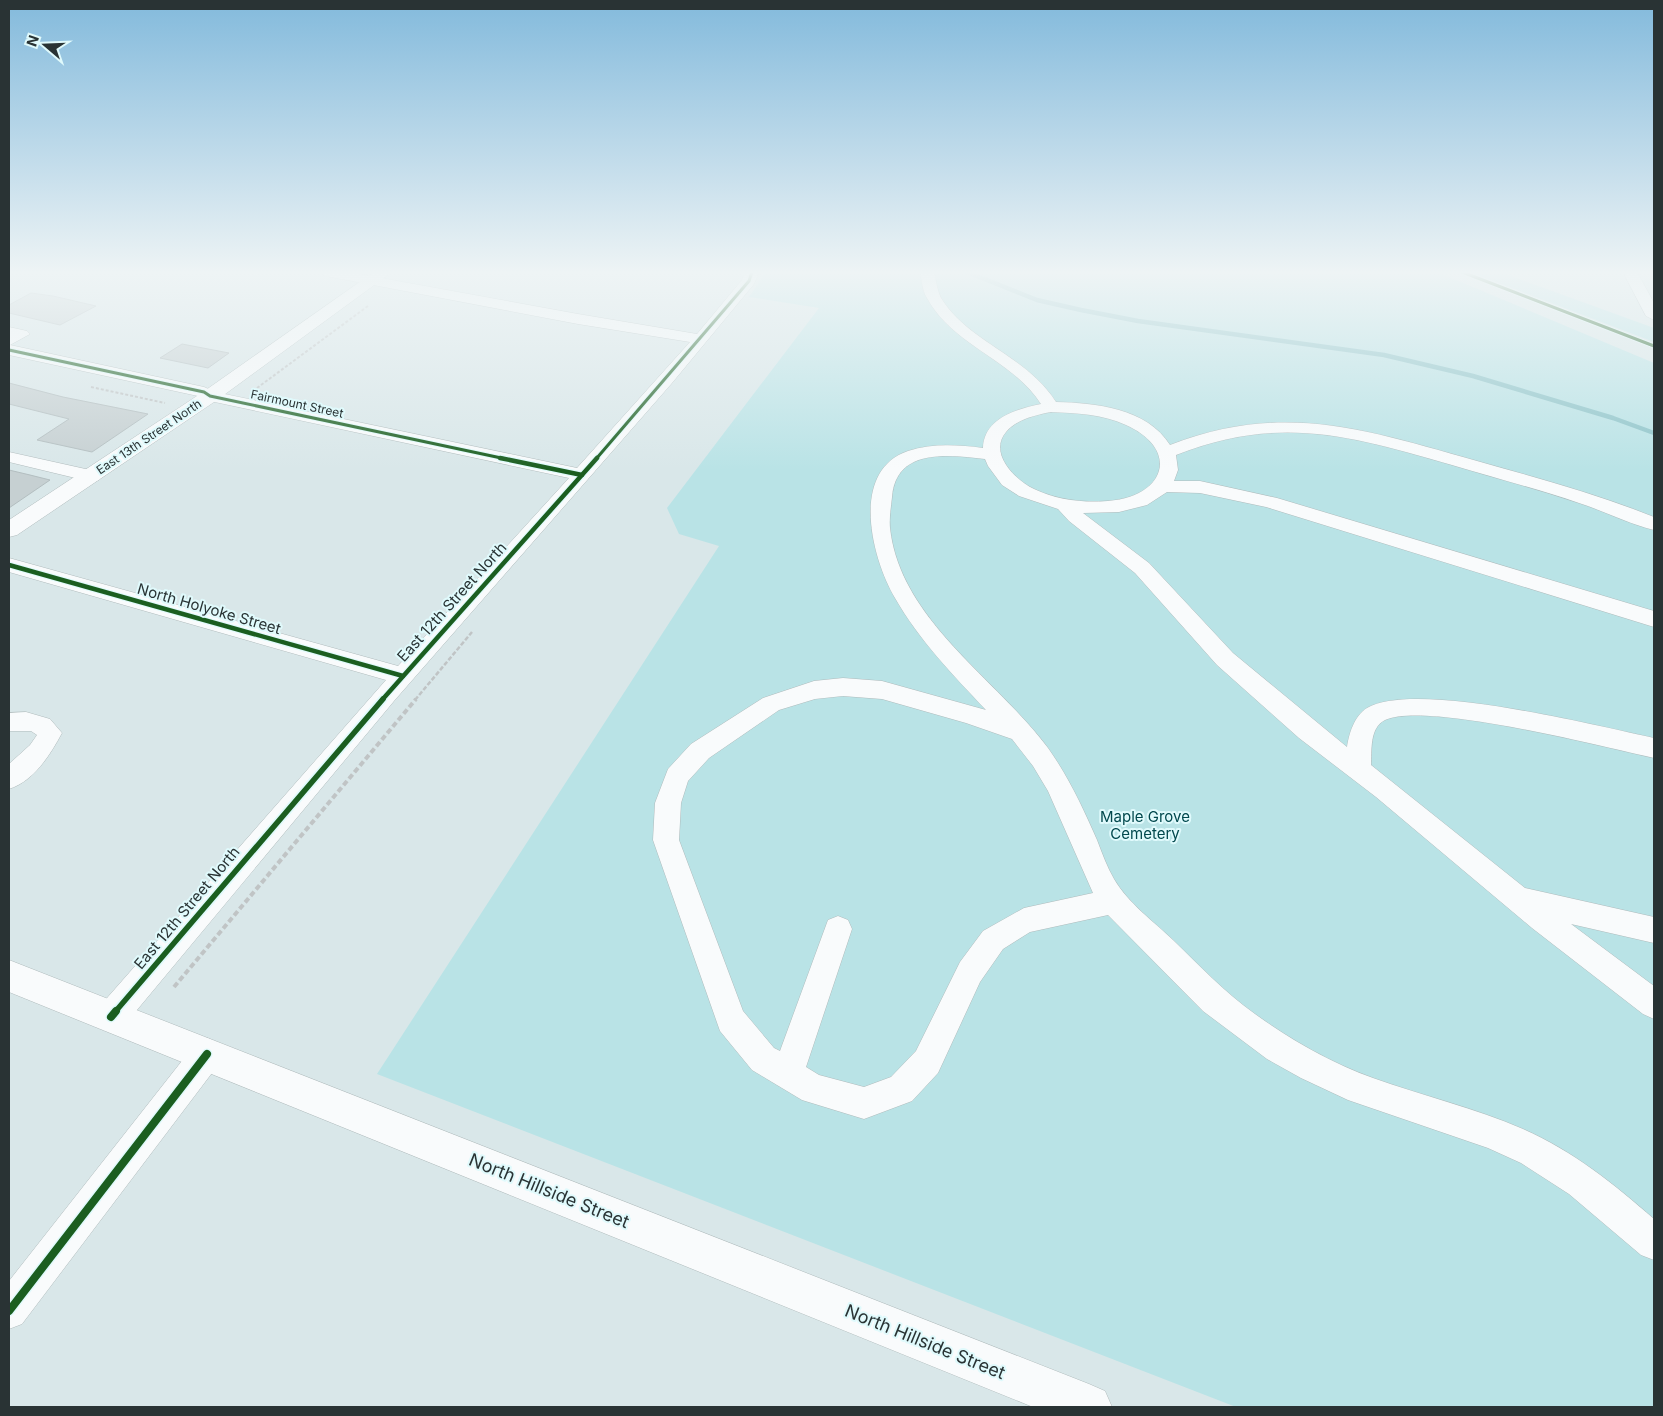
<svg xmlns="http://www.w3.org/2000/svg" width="1663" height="1416" font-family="Inter,sans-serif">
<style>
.green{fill:#b9e3e6}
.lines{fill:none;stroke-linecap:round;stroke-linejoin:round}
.stream{stroke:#8dc4c9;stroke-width:4.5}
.building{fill:#c6d0d2;stroke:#b3bec0}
.minor-casing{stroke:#b0bbbc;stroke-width:1}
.major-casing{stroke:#b0bbbc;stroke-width:1}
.path-far2{stroke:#c0c4c5;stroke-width:2;stroke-dasharray:3 2;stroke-linecap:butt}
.path-far1{stroke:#c0c4c5;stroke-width:2.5;stroke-dasharray:4.5 2;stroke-linecap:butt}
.path{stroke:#c0c4c5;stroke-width:4;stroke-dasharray:5.5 3;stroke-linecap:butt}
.minor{fill:#f9fbfc;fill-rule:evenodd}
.major{fill:#f9fbfc;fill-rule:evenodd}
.cycleway-far3-casing{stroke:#e0fafc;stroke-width:5}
.cycleway-far2-casing{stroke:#e0fafc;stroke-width:7}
.cycleway-far1-casing{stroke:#e0fafc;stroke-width:9}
.cycleway-casing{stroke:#e0fafc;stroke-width:11}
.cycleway-far3{stroke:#1b5e20;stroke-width:3}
.cycleway-far2{stroke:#1b5e20;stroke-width:4.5}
.cycleway-far1{stroke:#1b5e20;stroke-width:5.5}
.cycleway{stroke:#1b5e20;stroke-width:8}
.labels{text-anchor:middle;stroke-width:4;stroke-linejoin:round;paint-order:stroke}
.far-street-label{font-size:12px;fill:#293334;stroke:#e0fafc}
.street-label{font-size:15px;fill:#293334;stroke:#e0fafc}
.park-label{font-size:15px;fill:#01484d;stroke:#e0fafc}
.near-street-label{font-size:18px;fill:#293334;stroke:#e0fafc}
</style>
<rect width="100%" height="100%" fill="#d9e7e9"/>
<g class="green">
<path d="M766 272H1437L1654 363V1407H1236L377 1074 719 546 679 534 667 508 819 308 749 297Z"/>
<path d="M1470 272H1500L1654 328V342Z"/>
</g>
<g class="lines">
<path class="stream" d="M967 272 1037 300 1081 310 1138 321 1384 355 1473 376 1613 418 1654 433"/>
</g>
<g class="building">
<path d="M31 293 53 296 96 306 60 325 9 313V305Z"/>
<path d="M182 344 229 353 208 368 160 358Z"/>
<path d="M9 383 63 397 148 414 92 452 37 440 69 419 9 404Z"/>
<path d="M9 470 30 475 50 480 9 508Z"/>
</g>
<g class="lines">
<defs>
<g id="minor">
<path d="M319 272H348L578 314 697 334 742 280 745 272H759L754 284 672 383 394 701 122 1028 111 1032 100 1028 96 1017 100 1006 386 680 9 572V558L398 666 569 478 210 401 198 396 9 355V327L27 331 30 334 10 345 204 387 215 392 577 468 690 342 578 324 326 276Z"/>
<path d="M920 272H934C936 280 937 290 941 298 968 342 1026 355 1056 402 1095 403 1147 408 1170 445 1284 401 1366 430 1477 461 1537 478 1597 494 1654 517V530C1629 524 1604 511 1579 503 1538 489 1495 478 1452 465 1351 436 1280 414 1176 455L1178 470 1174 481H1200L1277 498 1654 611V627L1266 507 1200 493 1167 492 1147 505 1119 512 1083 513 1149 563 1233 653 1347 747C1349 734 1354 716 1367 708 1416 680 1596 726 1654 738V758C1604 747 1425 701 1385 720 1369 728 1372 751 1371 765L1525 888 1654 917V943L1571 924 1654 986V1019L1643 1014 1532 928 1376 797 1299 738 1217 665 1135 573 1069 521 1058 509 1019 496 1002 485 988 466 985 459C950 455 896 447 892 497 891 507 889 518 890 528 900 620 997 679 1048 748 1068 776 1083 808 1097 840 1102 853 1107 867 1114 879 1128 903 1153 921 1173 940 1200 966 1224 992 1255 1014 1291 1040 1331 1063 1373 1078 1423 1096 1475 1108 1523 1129 1573 1151 1614 1184 1654 1219V1260L1641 1255 1569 1194 1521 1163 1488 1148 1348 1100 1301 1078 1267 1059 1203 1011 1108 915 1030 932 1003 949 980 982 938 1073 912 1101 864 1119 802 1100 752 1070 720 1031 653 840 655 803 668 769 691 744 763 698 814 681 843 678 882 681 986 710C953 675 919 640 895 598 872 559 849 471 908 451 933 443 958 445 983 448 984 418 1017 409 1041 404 1012 359 953 346 927 298 922 290 922 280 920 272ZM1051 412C1076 413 1102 414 1126 425 1181 450 1165 497 1108 501 1083 503 1057 500 1034 489 1015 480 988 453 1006 432 1017 419 1036 415 1051 412ZM843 696 882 699 966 723 1012 739 1033 766 1048 791 1093 893 1024 908 983 931 960 962 916 1051 891 1077 864 1087 819 1075 806 1067 852 929 848 920 838 916 828 920 780 1051 774 1048 743 1011 679 840 681 803 688 781 709 758 779 710 815 699Z"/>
<path d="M1623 272H1637L1654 303V320L1646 316Z"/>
<path d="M9 452 99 472 101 476 99 480 92 482 9 462Z"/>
<path d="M26 712 50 719 62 733C50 755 34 781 9 789V764L30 745 37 735 31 731H9V713Z"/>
<path d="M207 1038 218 1043 223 1054 218 1065 22 1324 9 1329V1281L196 1043Z"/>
</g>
<g id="major">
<path d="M374 272H392L217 400 17 535 9 537V520L203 392Z"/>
<path d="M9 960 1089 1384 1105 1391 1112 1407H1033L9 992Z"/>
</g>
</defs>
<use href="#minor" class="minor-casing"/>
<use href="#major" class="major-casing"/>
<g class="path-far2">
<path d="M91 387 165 403"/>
<path d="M257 388 368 306"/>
</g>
<path class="path-far1" d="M415 700 472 632"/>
<path class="path" d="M174 987 416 699"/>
<use href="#minor" class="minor"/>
<use href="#major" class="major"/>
<defs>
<g id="cycleway-far3">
<path d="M1462 272 1654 346"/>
<path d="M9 350 204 392 210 396 506 459"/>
<path d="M596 459 749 281 752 272"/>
</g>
<g id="cycleway-far2">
<path d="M500 458 582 475"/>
<path d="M9 565 403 676"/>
<path d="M382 700 597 458"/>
</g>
<path id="cycleway-far1" d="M115 1012 383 699"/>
<g id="cycleway">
<path d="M111 1017 116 1011"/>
<path d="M9 1311 207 1054"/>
</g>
</defs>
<use href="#cycleway-far3" class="cycleway-far3-casing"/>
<use href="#cycleway-far2" class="cycleway-far2-casing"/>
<use href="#cycleway-far1" class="cycleway-far1-casing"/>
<use href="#cycleway" class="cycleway-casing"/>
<use href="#cycleway-far3" class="cycleway-far3"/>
<use href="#cycleway-far2" class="cycleway-far2"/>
<use href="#cycleway-far1" class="cycleway-far1"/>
<use href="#cycleway" class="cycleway"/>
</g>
<linearGradient id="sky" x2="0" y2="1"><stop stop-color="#83badc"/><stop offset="0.58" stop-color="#eef4f5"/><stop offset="1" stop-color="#eef4f5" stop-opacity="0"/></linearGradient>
<rect width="1663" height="470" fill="url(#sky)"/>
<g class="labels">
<g class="far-street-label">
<text transform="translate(297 404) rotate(12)" y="4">Fairmount Street</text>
<text transform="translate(149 437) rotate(-34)" y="4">East 13th Street North</text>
</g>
<g class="street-label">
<text transform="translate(452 602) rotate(-48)" y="5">East 12th Street North</text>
<text transform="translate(209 609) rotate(16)" y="5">North Holyoke Street</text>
<text transform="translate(187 908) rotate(-50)" y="5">East 12th Street North</text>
</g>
<g class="park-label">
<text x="1145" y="822">Maple Grove<tspan x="1145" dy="17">Cemetery</tspan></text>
</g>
<g class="near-street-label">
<text transform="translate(549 1191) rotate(22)" y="6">North Hillside Street</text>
<text transform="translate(925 1342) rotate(22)" y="6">North Hillside Street</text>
</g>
</g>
<rect width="1663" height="1416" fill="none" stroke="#293334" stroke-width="20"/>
<g transform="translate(45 45) rotate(289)" stroke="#e0fafc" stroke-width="4" paint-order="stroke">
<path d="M0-4L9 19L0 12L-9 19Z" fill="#293334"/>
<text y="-8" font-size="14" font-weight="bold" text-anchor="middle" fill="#293334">N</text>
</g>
</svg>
